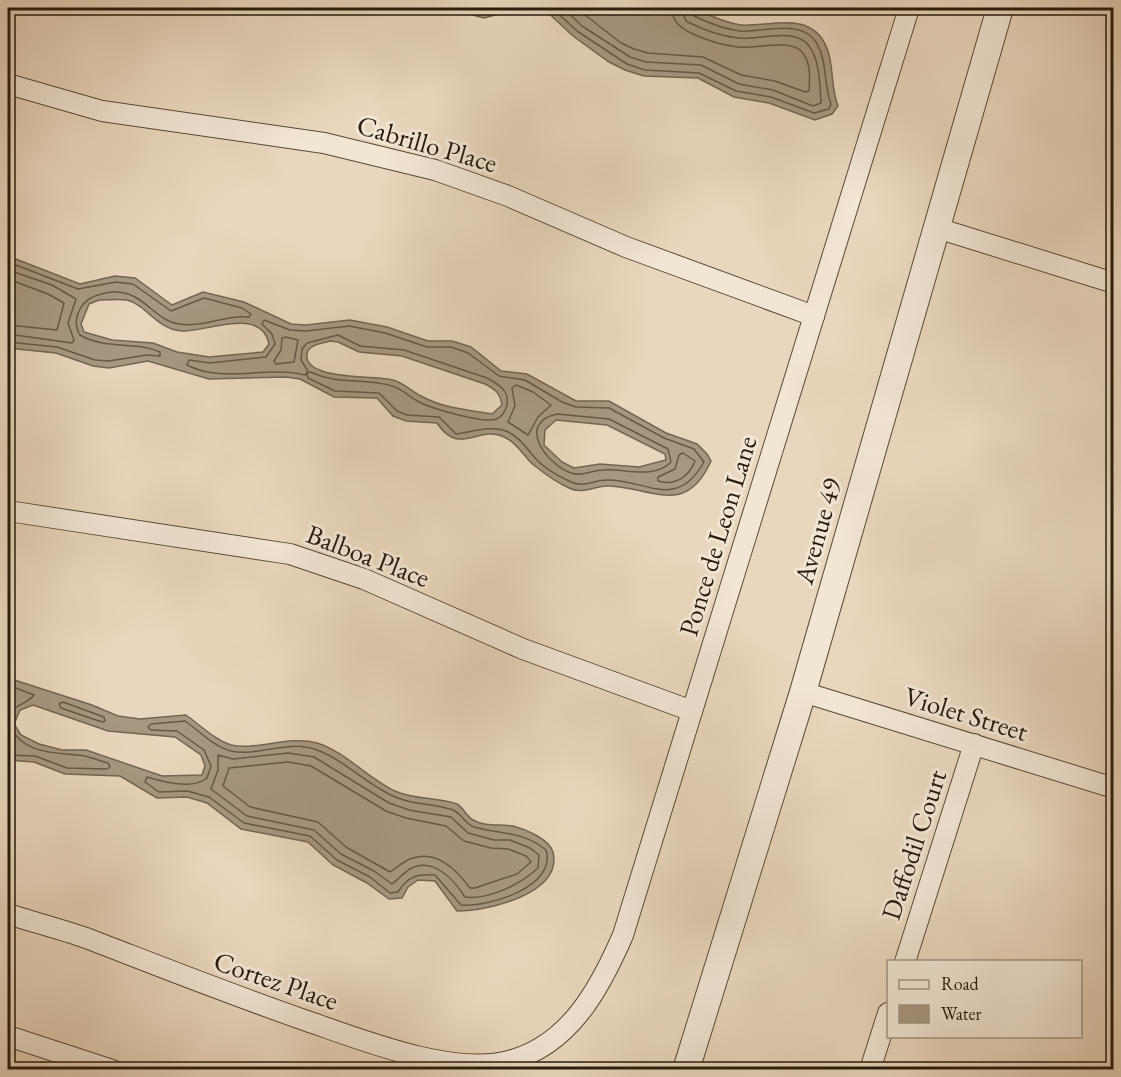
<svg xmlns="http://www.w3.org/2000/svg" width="1121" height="1077" font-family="'EB Garamond',serif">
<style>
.water{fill:#a79781;stroke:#746552;stroke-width:1.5;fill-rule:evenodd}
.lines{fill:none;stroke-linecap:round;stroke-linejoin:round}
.shore{stroke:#675946;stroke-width:1.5}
.minor-casing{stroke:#584a38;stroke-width:22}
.tertiary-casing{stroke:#584a38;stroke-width:28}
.minor{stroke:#f1e5d4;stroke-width:20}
.tertiary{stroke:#f1e5d4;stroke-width:26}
.labels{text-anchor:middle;stroke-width:6;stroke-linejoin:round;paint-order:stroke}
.street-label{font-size:27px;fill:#271b0c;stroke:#f1e5d4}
</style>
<rect width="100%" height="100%" fill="#e9d7bd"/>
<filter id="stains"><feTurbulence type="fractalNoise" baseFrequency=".00333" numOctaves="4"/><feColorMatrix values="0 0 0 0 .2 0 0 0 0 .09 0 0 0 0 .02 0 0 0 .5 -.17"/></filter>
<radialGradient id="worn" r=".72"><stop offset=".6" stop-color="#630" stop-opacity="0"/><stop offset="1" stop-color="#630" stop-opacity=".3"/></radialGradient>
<g class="water">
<path d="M446 8H523L484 18Z"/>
<path d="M543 8C587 7 642 3 685 8 704 10 721 23 741 25 766 27 801 13 820 36 836 56 829 84 838 106L832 114 815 120 769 103 734 97 698 78 644 76 625 70 609 62 573 36Z"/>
<path d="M8 256 80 284 115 276 135 278 172 305 203 292 244 302 291 324 306 325 350 320 387 327 428 341H452L471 347 501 371 527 374 576 401H609L666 433 697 444 707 454 711 461C686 517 653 488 609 486 596 485 583 495 569 488 558 483 545 474 535 466 524 458 519 444 506 438 479 423 460 458 437 423L406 421 393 416 377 398 334 397 300 379 286 377 209 379 148 361 109 368 93 366 56 353 8 348ZM99 300C108 300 119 299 127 300 147 305 157 330 183 331 206 332 262 306 269 344L263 352 209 357 177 352 153 343 112 340 84 332 81 324 89 304ZM330 341 338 342 359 352 402 356 485 384C495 389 500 393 502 405L492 414C468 410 442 408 421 396 411 391 404 383 393 380 377 375 303 381 307 354 309 344 321 344 330 341ZM556 420 607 425 665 454 666 460 639 467 600 464 574 468 562 462 544 445 545 430Z"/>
<path d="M8 678 92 705 118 716 140 719 186 715C200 725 215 740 231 745 256 751 288 735 317 743 344 751 369 779 395 791 414 800 437 797 457 804 463 807 466 816 473 820 485 827 500 824 513 826 525 829 549 839 553 852 563 894 487 911 457 911L435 881 418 880 408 887 402 898 389 899 367 883 333 865 308 842 241 829 207 803 187 797 157 798 120 776 65 774 34 762 8 760ZM33 705 108 731 175 737 201 755 205 766 202 775 162 776 86 750H62L39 744 21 735 14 724 20 710Z"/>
</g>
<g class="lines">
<g class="shore">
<path d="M552 8 577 31 627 64 645 70 699 73 736 91 771 97 814 113 829 109 831 104C823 83 828 62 816 42 801 18 762 33 740 31 723 29 708 23 692 15L688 8"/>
<path d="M563 8 582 26 630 57 646 62 701 65 739 84 773 90 813 106 821 103C820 87 820 60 809 46 795 26 758 41 738 38 720 36 703 30 686 21L681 8"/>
<path d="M576 8 621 43 634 49 648 53 703 57 741 75 775 81 805 92 809 91C810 78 811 61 801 51 790 39 753 49 738 47 721 45 708 41 693 34 681 28 672 22 672 8"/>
<path d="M8 262 78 289 116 282 133 284 171 311 204 298 242 308 251 314 249 317C226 314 203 328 180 324 160 322 150 304 133 296 116 288 88 293 80 309 75 319 75 326 80 335 105 350 135 341 160 352V356L147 355 109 361 95 360 57 347 8 342"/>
<path d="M8 270 52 285 76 299 68 323 74 340 72 343 8 334"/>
<path d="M8 279 48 294 64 303 57 330 8 325"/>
<path d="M264 320 290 330 306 331 349 326 385 333 427 347H451L468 353 499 376 525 380 562 402 576 407 609 408 664 438 694 449 704 462C676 511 648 480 607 480 594 480 583 488 571 482 560 477 544 468 536 459 527 449 520 437 506 431 491 425 472 432 456 434L439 417 407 415 397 411 379 393 335 391 308 378 307 374 310 372C342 386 362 377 392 386 403 389 409 397 419 402 433 409 476 421 491 420 504 420 511 403 505 392 501 385 494 382 487 378L404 350 360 346 338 335 307 343 302 349 301 360 308 371 305 375C267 365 223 384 187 365L189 360 210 363 266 357 275 344 272 334 262 324Z"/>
<path d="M286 337 298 340 294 362 276 364 274 361 281 350 282 338Z"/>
<path d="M516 385 533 392 551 405 538 417 528 435 508 422 515 406 512 388Z"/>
<path d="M557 414 609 419 668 449 671 462C654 480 624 468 603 470 592 470 581 477 571 473 546 464 516 423 557 414Z"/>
<path d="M683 453 695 461C689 477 675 486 658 481V477L675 469 679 455Z"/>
<path d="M8 685 34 695C24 708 10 701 9 725 24 756 56 752 85 756 93 758 101 761 108 763L110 767 107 769 67 768 35 756 8 755"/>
<path d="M63 702 104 717 105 721 102 722 61 708 59 704Z"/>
<path d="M185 721C199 731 213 746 231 751 257 757 288 739 317 750 344 760 365 783 391 795 410 805 432 803 453 810 461 813 465 824 474 827 501 835 521 830 546 850 557 887 489 907 461 905L435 875C417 874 408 876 398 892L390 893 370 877 337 860 310 836 244 823 209 797 187 791 159 792 145 782 147 777C163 782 193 790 207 778L211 766 204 750 177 731 151 730 148 727 151 724Z"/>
<path d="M288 753 314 757 389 803 409 810 451 817 468 833 494 840H510L530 848 539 855 538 868C521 884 489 900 465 897 454 880 433 856 410 869 403 873 398 880 392 884L374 871 341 854 314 830 247 816 211 789 218 770V755L233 759Z"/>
<path d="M288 762 311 766 386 811 406 818 446 826 464 841 491 848 508 849 526 856 531 862 517 874 475 888H470C456 869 436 849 410 859 403 862 396 868 390 872L346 847 318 822 250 807 223 786 229 768Z"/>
</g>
<defs>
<g id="minor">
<path d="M8 84 102 111 324 143 435 170 508 196 626 247 814 316"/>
<path d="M937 228 1114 283"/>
<path d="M8 511 290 554 364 579 523 649 692 711"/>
<path d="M803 692 1114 788"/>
<path d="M8 914C33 922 60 929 86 938 159 966 232 995 307 1021 362 1040 452 1076 509 1061 570 1045 600 988 623 935L909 8"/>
<path d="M905 962 974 744"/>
<path d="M8 1036 112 1070"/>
<path d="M870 1070 888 1013"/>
</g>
<path id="tertiary" d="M686 1070 803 692 1000 8"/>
</defs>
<use href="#minor" class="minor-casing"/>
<use href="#tertiary" class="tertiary-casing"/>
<use href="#minor" class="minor"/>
<use href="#tertiary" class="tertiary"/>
</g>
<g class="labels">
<g class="street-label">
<text transform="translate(427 144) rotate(16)" y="9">Cabrillo Place</text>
<text transform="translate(818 531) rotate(-74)" y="9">Avenue 49</text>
<text transform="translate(718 536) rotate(-73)" y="9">Ponce de Leon Lane</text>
<text transform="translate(368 556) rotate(21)" y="9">Balboa Place</text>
<text transform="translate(966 714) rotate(17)" y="9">Violet Street</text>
<text transform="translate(914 845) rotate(-72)" y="9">Daffodil Court</text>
<text transform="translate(276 981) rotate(19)" y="9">Cortez Place</text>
</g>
</g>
<rect width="1121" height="1077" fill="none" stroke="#e9d7bd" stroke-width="30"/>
<rect x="9" y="9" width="1103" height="1059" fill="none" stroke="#271b0c" stroke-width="3"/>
<rect x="15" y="15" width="1091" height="1047" fill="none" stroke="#271b0c" stroke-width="1.5"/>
<rect x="887" y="960" width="195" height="78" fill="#f1e5d4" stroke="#a09484" stroke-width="1.5"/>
<rect x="899" y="980" width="30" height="9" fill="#f1e5d4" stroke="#a09484" stroke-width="1.5"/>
<text x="941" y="990" font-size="18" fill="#271b0c">Road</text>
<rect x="899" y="1005" width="30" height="18" fill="#a79781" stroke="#a09484" stroke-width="1.5"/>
<text x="941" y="1020" font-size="18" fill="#271b0c">Water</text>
<rect width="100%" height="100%" filter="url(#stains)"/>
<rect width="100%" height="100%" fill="url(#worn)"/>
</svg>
